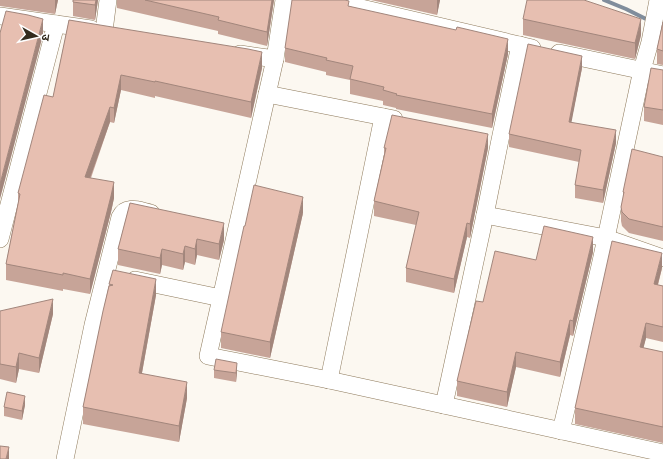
<svg xmlns="http://www.w3.org/2000/svg" width="663" height="459" font-family="'Source Serif 4','Noto Sans Devanagari',serif">
<style>
.lines{fill:none;stroke-linecap:round;stroke-linejoin:round}
.stream{stroke:#808d9c;stroke-width:4}
.minor-casing{stroke:#8e7a5c;stroke-width:18}
.minor{stroke:#fff;stroke-width:17}
.wall{fill:#c7a498}
.shaded-wall{fill:#a2867c}
.building{fill:#e7bfb1;stroke:#a2867c}
</style>
<rect width="100%" height="100%" fill="#fcf8f1"/>
<g class="lines">
<path class="stream" d="M604 0 626 9 650 21"/>
<defs>
<g id="minor">
<path d="M327 0 532 48"/>
<path d="M0 16 91 29"/>
<path d="M104 31 108 0"/>
<path d="M559 53 663 75"/>
<path d="M240 54 275 59 284 0"/>
<path d="M275 59 208 356 329 380 663 453"/>
<path d="M267 94 394 119"/>
<path d="M485 215 606 238 663 258"/>
<path d="M0 239 56 24"/>
<path d="M135 280 221 298"/>
<path d="M329 380 383 117"/>
<path d="M444 405 485 215 500 140 520 45"/>
<path d="M561 431 600 266 642 70 650 42 658 0"/>
<path d="M65 459 93 325 120 217C126 204 140 211 151 213"/>
</g>
</defs>
<use href="#minor" class="minor-casing"/>
<use href="#minor" class="minor"/>
</g>
<g class="wall">
<path d="M0 0H58L55 14 0 6Z"/>
<path d="M98 0 95 20 73 16V2Z"/>
<path d="M117 0H274L267 46 218 34V31L117 8Z"/>
<path d="M371 0H440L437 15Z"/>
<path d="M349 6 508 54 492 128 396 109V108L383 105V101L350 94V80L326 75V72L285 62V48Z"/>
<path d="M523 19 641 35 635 59 523 35Z"/>
<path d="M69 20 262 68 251 118 155 96V98L121 90 114 123 110 122 91 178 114 198 111 212 90 294 63 289V291L6 280V264L18 203V193L53 97Z"/>
<path d="M663 22V65L657 64V49Z"/>
<path d="M582 68 571 122 616 143 603 203 575 198V185L579 162 509 147V134Z"/>
<path d="M663 70V125L644 121V107L661 71Z"/>
<path d="M384 148H488L470 238 467 237 454 293 406 282V268L416 225 374 216V201L384 155Z"/>
<path d="M663 157V241L629 233 622 226 621 221V207L623 199V192Z"/>
<path d="M130 203 224 240 219 260 197 255 195 265 185 262 183 270 162 265 160 274 118 265V249Z"/>
<path d="M303 213 270 358 221 348V332Z"/>
<path d="M593 252 573 336 570 335 560 377 516 367 507 407 457 396V381L483 302 536 260Z"/>
<path d="M662 268 658 285 663 286V342L646 338 643 348 663 352V443L575 424V408Z"/>
<path d="M109 284 156 295 142 373 187 398 179 442 83 424V407Z"/>
<path d="M0 311 53 314 39 373 19 369 16 383 0 379Z"/>
<path d="M214 370 237 372 236 382 214 378Z"/>
<path d="M25 405 22 420 4 416V407Z"/>
</g>
<g class="shaded-wall">
<path d="M55 0H58L55 14Z"/>
<path d="M96 0H98L95 20V5Z"/>
<path d="M272 0H274L267 46V32Z"/>
<path d="M437 0H440L437 15Z"/>
<path d="M43 19V35L0 199V184Z"/>
<path d="M641 19V35L635 59V43Z"/>
<path d="M508 39V54L492 128V114Z"/>
<path d="M262 52V68L251 118V102Z"/>
<path d="M582 56V68L569 135V122Z"/>
<path d="M121 75V90L114 123V108Z"/>
<path d="M110 107V122L85 192V177Z"/>
<path d="M616 130V143L603 203V190Z"/>
<path d="M488 134V148L470 238V224Z"/>
<path d="M114 182V198L111 212 90 294V279Z"/>
<path d="M303 197V213L270 358V342Z"/>
<path d="M224 223V240L219 260V244Z"/>
<path d="M467 223V237L454 293V279Z"/>
<path d="M593 237V252L573 336V321Z"/>
<path d="M197 239V255L195 265V249Z"/>
<path d="M185 246V262L183 270V254Z"/>
<path d="M162 249V265L160 274V258Z"/>
<path d="M662 253V268L654 299V284Z"/>
<path d="M156 279V295L139 389V373Z"/>
<path d="M53 299V314L39 373V358Z"/>
<path d="M570 320V335L560 377V362Z"/>
<path d="M646 323V338L640 362V347Z"/>
<path d="M516 352V367L507 407V392Z"/>
<path d="M19 353V369L16 383V367Z"/>
<path d="M237 363V372L236 382V373Z"/>
<path d="M187 382V398L179 442V426Z"/>
<path d="M25 396V405L22 420V411Z"/>
<path d="M9 447V459H6Z"/>
</g>
<g class="building">
<path d="M73 0H96L95 5 73 2Z"/>
<path d="M145 0H272L267 32 218 20 219 17Z"/>
<path d="M292 0H345L349 1 348 6 456 30 457 27 508 39 492 114 396 95 397 94 383 90 384 87 350 79 353 66 326 60 327 58 285 48Z"/>
<path d="M527 0H584L641 19 635 43 523 19Z"/>
<path d="M6 11 28 15 43 19 0 184V33Z"/>
<path d="M69 20 248 49 262 52 251 102 155 81V82L121 75 114 108 110 107 85 177 114 182 111 196 90 279 63 273V275L6 264 20 194 18 193 44 95 53 97Z"/>
<path d="M663 22V51L657 49Z"/>
<path d="M528 44 582 56 569 122 616 130 603 190 575 185 581 150 509 134Z"/>
<path d="M651 68 663 70V110L644 107Z"/>
<path d="M392 115 488 134 470 224 467 223 454 279 406 268 419 212 374 201 386 148H384Z"/>
<path d="M632 149 663 157V227L629 219 622 212 621 207 624 192H623Z"/>
<path d="M254 185 303 197 270 342 221 332 244 226H245Z"/>
<path d="M130 203 224 223 219 244 197 239 195 249 185 246 183 254 162 249 160 258 118 249Z"/>
<path d="M544 226 593 237 573 321 570 320 560 362 516 352 507 392 457 381 476 301 483 302 495 251 536 260Z"/>
<path d="M612 241 662 253 654 284 663 286V327L646 323 640 347 663 352V427L575 408Z"/>
<path d="M113 270 156 279 139 373 187 382 179 426 83 407 103 311 109 286 113 285 109 284Z"/>
<path d="M53 299 39 358 19 353 16 367 0 364V311Z"/>
<path d="M216 359 237 363 236 373 214 370Z"/>
<path d="M7 392 25 396 22 411 4 407Z"/>
<path d="M0 446 9 447 6 459H0Z"/>
</g>
<g transform="translate(36 36) rotate(98)" stroke="#ffffff" stroke-width="3" paint-order="stroke">
<path d="M0-3L7 15L0 10L-7 15Z" fill="#332b1e"/>
<text y="-6" font-size="11" font-weight="bold" text-anchor="middle" fill="#332b1e">उ</text>
</g>
</svg>
